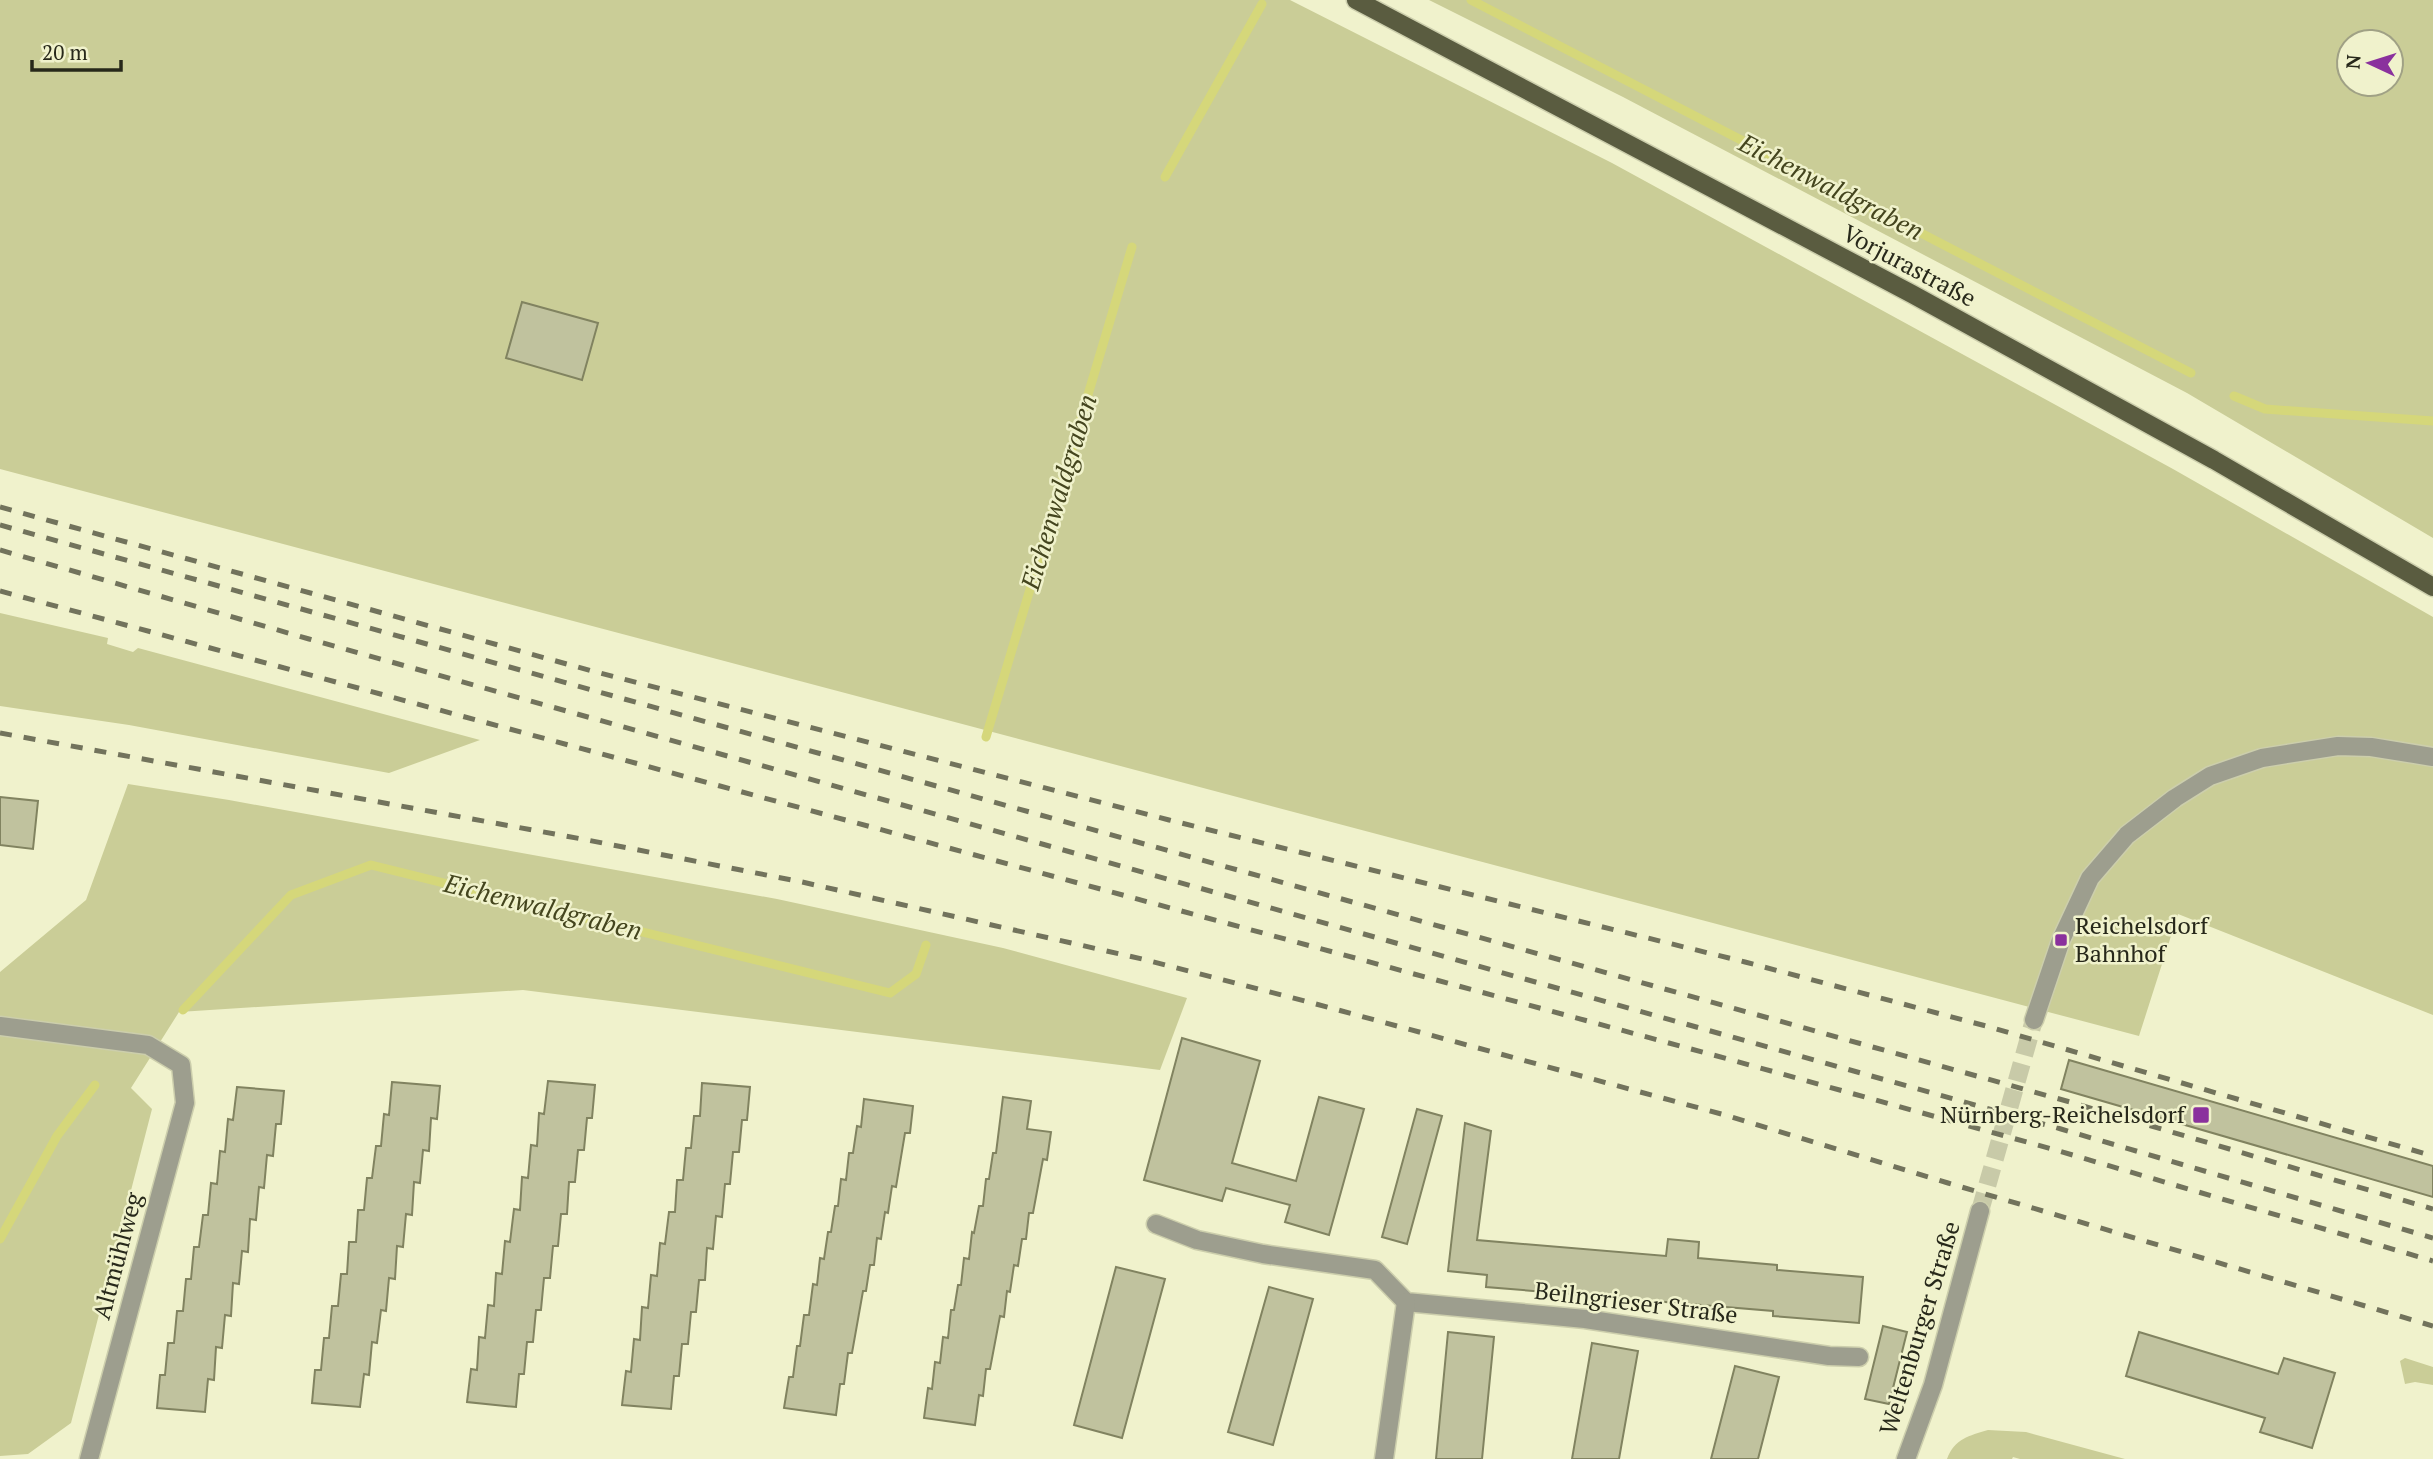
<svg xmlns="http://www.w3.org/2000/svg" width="2433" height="1459" font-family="'PT Serif',serif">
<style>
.green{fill:#cacd97;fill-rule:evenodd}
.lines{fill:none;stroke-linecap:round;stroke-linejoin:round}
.stream{stroke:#d5d77a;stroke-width:9}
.building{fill:#c0c29e;stroke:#818360;stroke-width:2}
.minor-tunnel{stroke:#c8caa8;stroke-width:18;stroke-dasharray:18 9;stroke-linecap:butt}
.minor-casing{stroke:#ccceac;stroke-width:21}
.major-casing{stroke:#ccceac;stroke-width:21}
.minor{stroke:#9d9e8e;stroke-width:18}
.major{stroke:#5a5c40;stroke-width:18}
.rail{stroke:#72735c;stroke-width:5;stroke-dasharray:12 12;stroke-linecap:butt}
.poi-dot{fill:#8a319d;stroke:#f0f2cc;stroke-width:2.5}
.labels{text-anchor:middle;stroke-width:5;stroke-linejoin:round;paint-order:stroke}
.street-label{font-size:24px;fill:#27281a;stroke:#f0f2cc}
.poi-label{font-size:24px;fill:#27281a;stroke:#f0f2cc;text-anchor:start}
.water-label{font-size:26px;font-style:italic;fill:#44451e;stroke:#f0f2cc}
</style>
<rect width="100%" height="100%" fill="#f0f2cc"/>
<g class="green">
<path d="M0 0H1290L1612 163 2173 469 2433 617V1015L2178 914 2139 1036 0 469Z"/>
<path d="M1429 0H2433V538L2187 393 1623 97ZM2349 42H2391V84H2349Z"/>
<path d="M0 613 108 638 107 644 133 652 138 648 480 740 389 773 129 725 0 706Z"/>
<path d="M128 784 229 800 777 899 1003 948 1187 998 1160 1070 523 990 179 1012 131 1088 152 1109 71 1423 28 1454 0 1456V972L86 900Z"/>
<path d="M2405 1358 2433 1367V1385L2415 1382 2405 1384 2400 1361Z"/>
<path d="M1988 1430 2026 1432 2125 1459H2020L2013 1457 2012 1459H1947C1955 1438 1969 1436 1988 1430Z"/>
</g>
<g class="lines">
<g class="stream">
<path d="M1471 0 2191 373"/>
<path d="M1165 177 1262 4"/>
<path d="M2234 396 2265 409 2433 421"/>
<path d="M986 737 1132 247"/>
<path d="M183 1010 291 895 371 865 890 993 916 974 926 945"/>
<path d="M0 1239 57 1136 95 1085"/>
</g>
</g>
<g class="building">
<path d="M522 302 598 323 582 380 506 358Z"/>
<path d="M0 797 38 801 33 849 0 845Z"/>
<path d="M1182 1038 1260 1061 1232 1163 1296 1181 1319 1097 1364 1109 1329 1235 1285 1222 1290 1205 1226 1188 1222 1201 1144 1180Z"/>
<path d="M2069 1060 2433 1166V1197L2061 1089Z"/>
<path d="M548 1081 595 1085 592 1118H587L584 1150H578L575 1182H569L567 1214H561L558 1246H553L550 1278H544L541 1310H536L533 1342H527L524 1374H519L516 1407 467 1402 471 1369 477 1370 479 1337 485 1338 488 1305 494 1306 496 1273 502 1274 505 1241 510 1242 514 1209 520 1210 522 1177 528 1178 531 1145 537 1146 539 1113 544 1114Z"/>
<path d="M392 1082 440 1086 437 1119 431 1118 429 1151 423 1150 420 1183 414 1182 412 1215 406 1214 403 1247 397 1246 395 1279 389 1278 386 1311 381 1310 377 1343 372 1342 369 1375 364 1374 360 1407 312 1403 315 1370H321L324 1338H329L332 1306H338L341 1274H347L349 1242H356L358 1210H364L367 1178H372L376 1146H381L384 1114 389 1115Z"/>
<path d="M702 1083 750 1087 747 1120H742L739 1152H733L730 1184H725L722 1217 716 1216 713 1249 707 1248 705 1280H699L696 1312H691L688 1344H682L679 1376H674L671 1409 622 1405 626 1371 631 1372 634 1339 640 1340 642 1307 648 1308 651 1275 657 1276 660 1243 665 1244 669 1212H675L677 1180H683L686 1148H691L694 1116H700Z"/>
<path d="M237 1087 284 1091 281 1124H276L273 1156 267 1155 264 1188 259 1187 256 1220 250 1219 248 1252 242 1251 239 1284 233 1283 231 1316 225 1315 222 1348 216 1347 214 1380 208 1379 205 1412 157 1408 160 1375H165L168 1343H174L177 1311H183L186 1279H191L194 1247H199L203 1215H208L211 1183 217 1184 220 1151 225 1152 228 1119 233 1120Z"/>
<path d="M1003 1097 1031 1101 1027 1129 1051 1132 1047 1160 1043 1159 1033 1213H1029L1026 1239H1022L1018 1266 1014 1265 1010 1292 1007 1291 1004 1317 1000 1316 990 1369H986L983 1396 979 1395 975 1425 924 1418 928 1388 932 1389 935 1362 940 1363 943 1337 948 1338 951 1310H954L958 1285H961L964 1258 969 1259 972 1232 974 1233 979 1206H983L986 1179H989L993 1153H996Z"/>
<path d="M864 1099 913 1106 910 1133H905L896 1187 892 1186 888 1213 885 1212 881 1239 877 1238 874 1265H870L866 1291H863L852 1353H848L844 1384H840L836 1415 784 1408 789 1377H793L797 1346H800L804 1315H809L813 1284 817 1285 820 1258 824 1259 828 1232H831L835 1206H838L841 1179 846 1180 849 1153H853L857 1126 861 1127Z"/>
<path d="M1417 1109 1442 1116 1407 1244 1382 1237Z"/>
<path d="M1465 1123 1491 1131 1477 1240 1666 1256 1668 1239 1699 1242 1698 1258 1777 1265V1270L1863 1277 1859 1323 1773 1316V1311L1486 1287 1487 1275 1448 1271Z"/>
<path d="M1116 1267 1165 1279 1122 1438 1074 1425Z"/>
<path d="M1269 1287 1313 1299 1273 1445 1228 1432Z"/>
<path d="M1883 1326 1907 1332 1889 1404 1865 1399Z"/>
<path d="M1448 1332 1494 1337 1482 1459H1436Z"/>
<path d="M2139 1332 2278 1374 2284 1358 2335 1373 2312 1448 2260 1432 2265 1418 2126 1376Z"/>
<path d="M1592 1343 1638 1351 1619 1459H1572Z"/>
<path d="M1735 1366 1779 1377 1758 1459H1711Z"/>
</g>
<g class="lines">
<path class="minor-tunnel" d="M1980 1211 2034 1020"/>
<defs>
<g id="minor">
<path d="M2034 1020 2061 940 2090 878 2127 835 2175 798 2210 776 2262 758 2338 746 2371 747 2433 757"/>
<path d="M0 1026 148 1045 181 1065 185 1103 89 1459"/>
<path d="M1156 1224 1197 1240 1263 1254 1375 1270 1406 1302 1585 1319 1829 1356 1859 1357"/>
<path d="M1384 1459 1406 1302"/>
<path d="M1906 1459 1933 1385 1980 1211"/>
</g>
<path id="major" d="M1356 0 1912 294 2214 460 2433 587"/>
</defs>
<use href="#minor" class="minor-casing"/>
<use href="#major" class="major-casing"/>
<use href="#minor" class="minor"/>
<use href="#major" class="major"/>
<g class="rail">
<path d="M0 507 592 671 1169 820 1745 962 1986 1026 2433 1156"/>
<path d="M0 525 2070 1102 2433 1209"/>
<path d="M0 550 309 639 2061 1129 2433 1238"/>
<path d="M0 591 1728 1059 2059 1151 2433 1261"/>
<path d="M0 733 582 839 802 882 1142 959 1305 1001 1725 1115 1948 1183 2433 1326"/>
</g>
</g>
<g class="poi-dot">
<rect x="2054" y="933" width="14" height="14" rx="3.5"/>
<rect x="2192" y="1106" width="18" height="18" rx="3.5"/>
</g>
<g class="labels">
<g class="street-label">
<text transform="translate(1909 266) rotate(28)" y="8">Vorjurastraße</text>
<text transform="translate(118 1256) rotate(-75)" y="8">Altmühlweg</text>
<text transform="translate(1636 1303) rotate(7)" y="8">Beilngrieser Straße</text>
<text transform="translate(1920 1328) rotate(-73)" y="8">Weltenburger Straße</text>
</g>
<g class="poi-label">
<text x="2075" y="934">Reichelsdorf<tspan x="2075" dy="28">Bahnhof</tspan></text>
<text x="2185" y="1123" text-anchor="end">Nürnberg-Reichelsdorf</text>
</g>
<g class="water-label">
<text transform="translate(1831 187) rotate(27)" y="9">Eichenwaldgraben</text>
<text transform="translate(1059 492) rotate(-73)" y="9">Eichenwaldgraben</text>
<text transform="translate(543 907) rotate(14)" y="9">Eichenwaldgraben</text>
</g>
</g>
<g transform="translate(2370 63) rotate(274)"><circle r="33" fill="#f0f2cc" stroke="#a0a185" stroke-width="2"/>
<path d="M0-5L12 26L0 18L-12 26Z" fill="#8a319d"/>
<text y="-10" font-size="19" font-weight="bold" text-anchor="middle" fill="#27281a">N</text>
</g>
<path d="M32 60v10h89v-10" fill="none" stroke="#27281a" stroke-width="3.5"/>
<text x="42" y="60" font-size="21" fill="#27281a" stroke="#f0f2cc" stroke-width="5" paint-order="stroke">20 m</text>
</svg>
